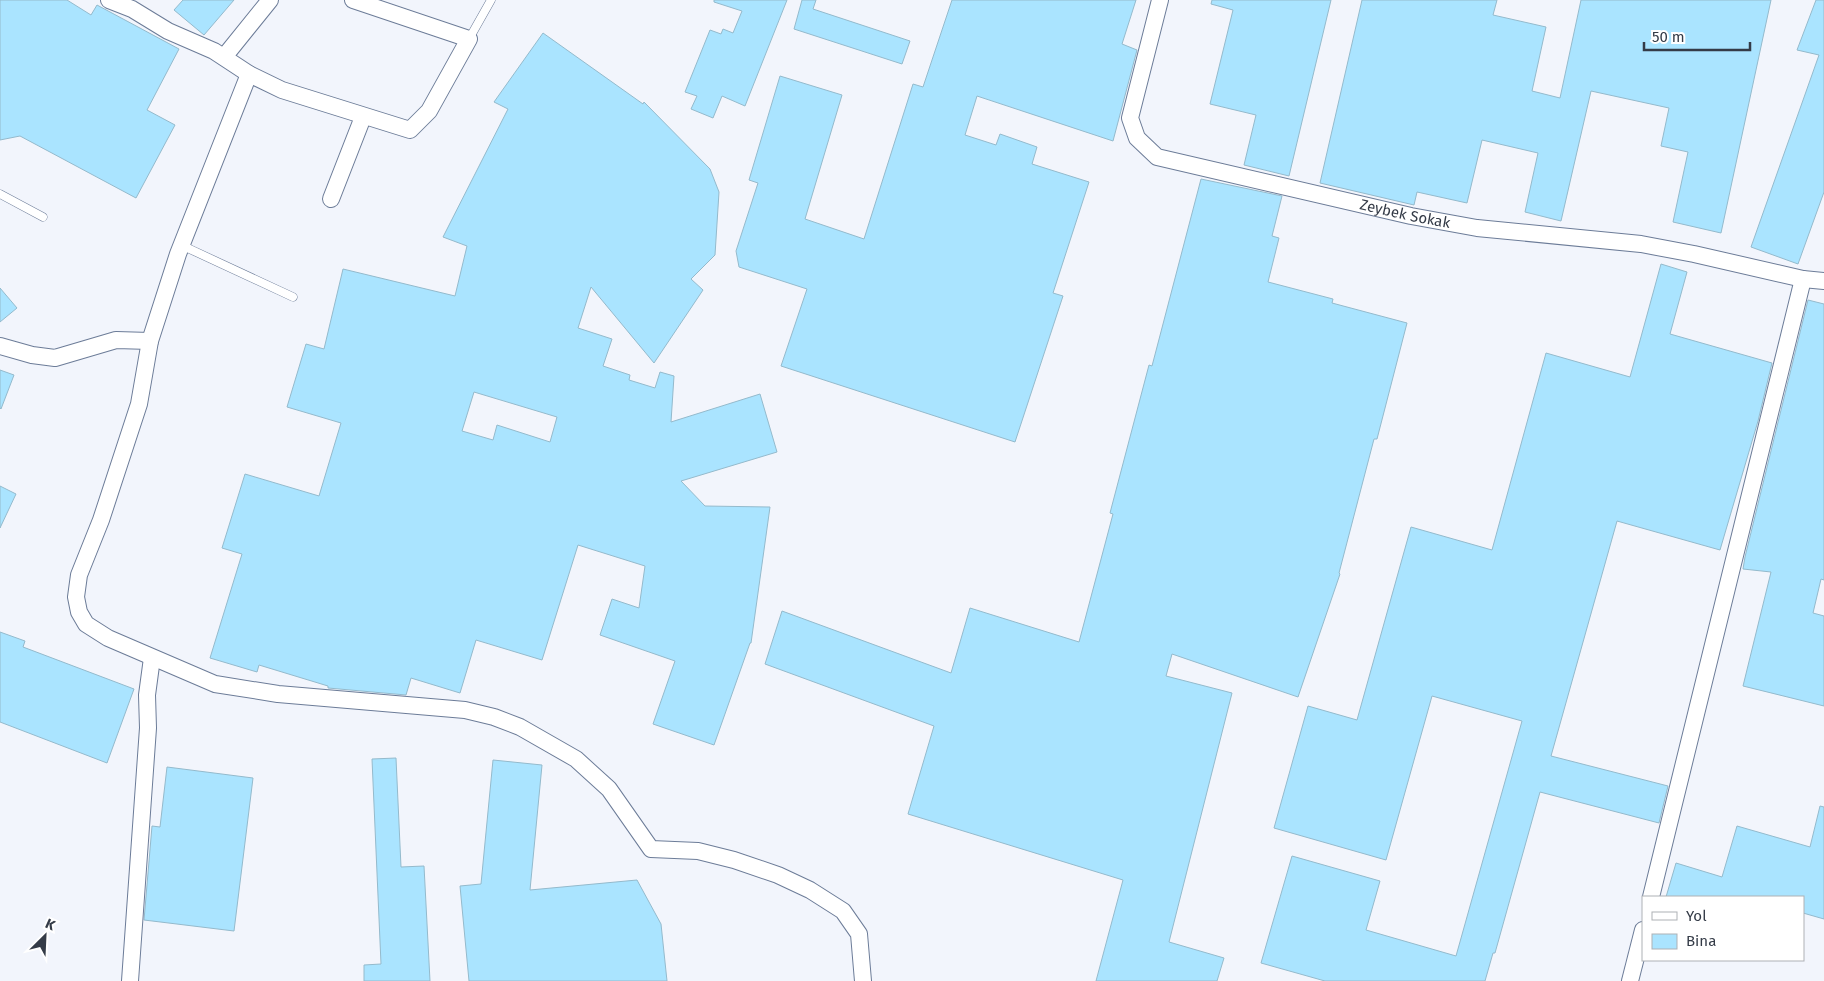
<svg xmlns="http://www.w3.org/2000/svg" width="1824" height="981" font-family="'Fira Sans',sans-serif">
<style>
.building{fill:#aae4ff;stroke:#94bacc;fill-rule:evenodd}
.lines{fill:none;stroke-linecap:round;stroke-linejoin:round}
.lane-casing{stroke:#6c7c98;stroke-width:9}
.street-casing{stroke:#6c7c98;stroke-width:18}
.lane{stroke:#fff;stroke-width:8}
.street{stroke:#fff;stroke-width:16}
.labels{text-anchor:middle;stroke-width:4;stroke-linejoin:round;paint-order:stroke}
.street-label{font-size:15px;fill:#343b47;stroke:#fff}
</style>
<rect width="100%" height="100%" fill="#f2f5fc"/>
<g class="building">
<path d="M0 0H67L91 15 97 5 179 49 147 110 175 125 136 198 20 136 0 140Z"/>
<path d="M183 0H234L204 35 174 10Z"/>
<path d="M714 0H787L745 106 722 96 713 118 691 109 697 96 685 92 710 30 721 34 723 29 733 33 742 11 714 2Z"/>
<path d="M802 0H816L813 9 910 41 902 64 794 29Z"/>
<path d="M952 0H1136L1122 44 1137 50 1113 141 977 96 965 135 996 145 1000 134 1037 147 1032 164 1089 182 1053 293 1063 296 1015 442 781 366 807 289 739 267 736 251 758 183 749 180 780 76 842 95 805 219 864 239 913 84 923 87Z"/>
<path d="M1212 0H1331L1289 176 1244 165 1256 115 1210 104 1233 10 1211 4Z"/>
<path d="M1362 0H1497L1493 15 1546 27 1532 91 1560 98 1581 0H1771L1721 233 1673 222 1688 152 1661 146 1669 108 1591 91 1561 221 1525 212 1538 153 1482 140 1467 203 1417 192 1414 205 1320 183Z"/>
<path d="M1816 0H1824V192L1798 264 1751 247 1819 55 1797 50Z"/>
<path d="M543 33 643 104 644 102 710 169 719 192 715 255 691 279 703 290 654 363 591 287 578 328 612 339 603 366 630 375 629 380 655 388 660 372 674 376 671 422 760 394 777 452 681 481 705 506 770 507 751 643H750L714 745 653 724 675 661 600 635 612 599 639 608 645 566 578 545 542 660 476 640 460 693 411 678 406 695 328 688V686L259 665 257 672 210 658 242 554 222 548 245 474 319 496 341 423 287 407 306 344 324 349 343 269 455 296 467 246 443 237 508 109 494 102ZM474 392 557 417 550 442 497 425 493 440 462 431Z"/>
<path d="M1201 179 1282 196 1272 236 1279 238 1268 282 1333 299 1332 303 1407 323 1377 439H1374L1339 573 1340 574 1298 697 1172 654 1166 676 1232 693 1169 942 1224 958 1217 981H1096L1123 880 908 814 934 726 765 664 782 611 951 673 970 608 1079 642 1113 514 1110 513 1149 365 1152 366Z"/>
<path d="M1661 264 1687 272 1670 334 1772 363 1758 421 1720 550 1617 521 1551 756 1668 786 1659 823 1540 792 1495 953H1493L1485 981H1325L1261 963 1292 856 1380 881 1366 930 1456 956 1522 721 1432 696 1386 860 1274 828 1308 706 1357 720 1411 527 1492 550 1546 353 1630 377Z"/>
<path d="M0 288 17 308 0 322Z"/>
<path d="M1808 300 1824 304V580L1821 579 1813 613 1824 616V706L1743 686 1771 572 1743 569 1745 557Z"/>
<path d="M0 370 14 375 1 409 0 408Z"/>
<path d="M0 486 16 494 0 528Z"/>
<path d="M0 632 25 641 23 647 134 689 107 763 0 722Z"/>
<path d="M396 758 401 867 424 866 430 981H364V965L381 964 372 759Z"/>
<path d="M493 760 542 765 530 890 637 880 661 924 667 981H469L460 886 481 884Z"/>
<path d="M167 767 253 778 234 931 144 920 152 826 160 827Z"/>
<path d="M1820 806 1824 807V919L1803 913V897H1666L1676 863 1722 877 1737 826 1810 847Z"/>
</g>
<g class="lines">
<defs>
<g id="lane">
<path d="M469 39 491 0"/>
<path d="M0 194 43 217"/>
<path d="M181 245 293 297"/>
</g>
<g id="street">
<path d="M109 0 132 9 168 31 214 51 249 74 282 90 410 130 429 111 469 39 353 0"/>
<path id="s1" d="M1160 0 1130 118 1137 138 1157 157 1411 216 1477 228 1641 244 1694 254 1803 279 1824 281"/>
<path d="M224 57 270 0"/>
<path d="M249 74 178 254 150 341 139 404 101 520 79 575 76 597 79 612 86 624 108 638 215 684 278 694 465 710 494 717 520 727 576 759 609 789 651 849 698 851 734 860 778 875 810 890 843 911 859 934 863 981"/>
<path d="M331 199 363 117"/>
<path d="M0 346 32 355 55 358 116 340 150 341"/>
<path d="M1651 897 1803 279"/>
<path d="M130 981 148 728 147 695 152 658"/>
<path d="M1630 981 1643 930"/>
</g>
</defs>
<use href="#lane" class="lane-casing"/>
<use href="#street" class="street-casing"/>
<use href="#lane" class="lane"/>
<use href="#street" class="street"/>
</g>
<g class="labels">
<g class="street-label">
<text dy="5" stroke="none"><textPath href="#s1" startOffset="425">Zeybek Sokak</textPath></text>
</g>
</g>
<rect x="1642" y="896" width="162" height="65" fill="#ffffff" stroke="#aeb1b5"/>
<rect x="1652" y="912" width="25" height="8" fill="#ffffff" stroke="#aeb1b5"/>
<text x="1686" y="921" font-size="15" fill="#343b47">Yol</text>
<rect x="1652" y="934" width="25" height="15" fill="#aae4ff" stroke="#aeb1b5"/>
<text x="1686" y="946" font-size="15" fill="#343b47">Bina</text>
<g transform="translate(45 936) rotate(24)" stroke="#ffffff" stroke-width="4" paint-order="stroke">
<path d="M0-4L9 19L0 12L-9 19Z" fill="#343b47"/>
<text y="-8" font-size="14" font-weight="bold" text-anchor="middle" fill="#343b47">K</text>
</g>
<path d="M1644 42v8h106v-8" fill="none" stroke="#343b47" stroke-width="2.5"/>
<text x="1652" y="42" font-size="15" fill="#343b47" stroke="#ffffff" stroke-width="4" paint-order="stroke">50 m</text>
</svg>
